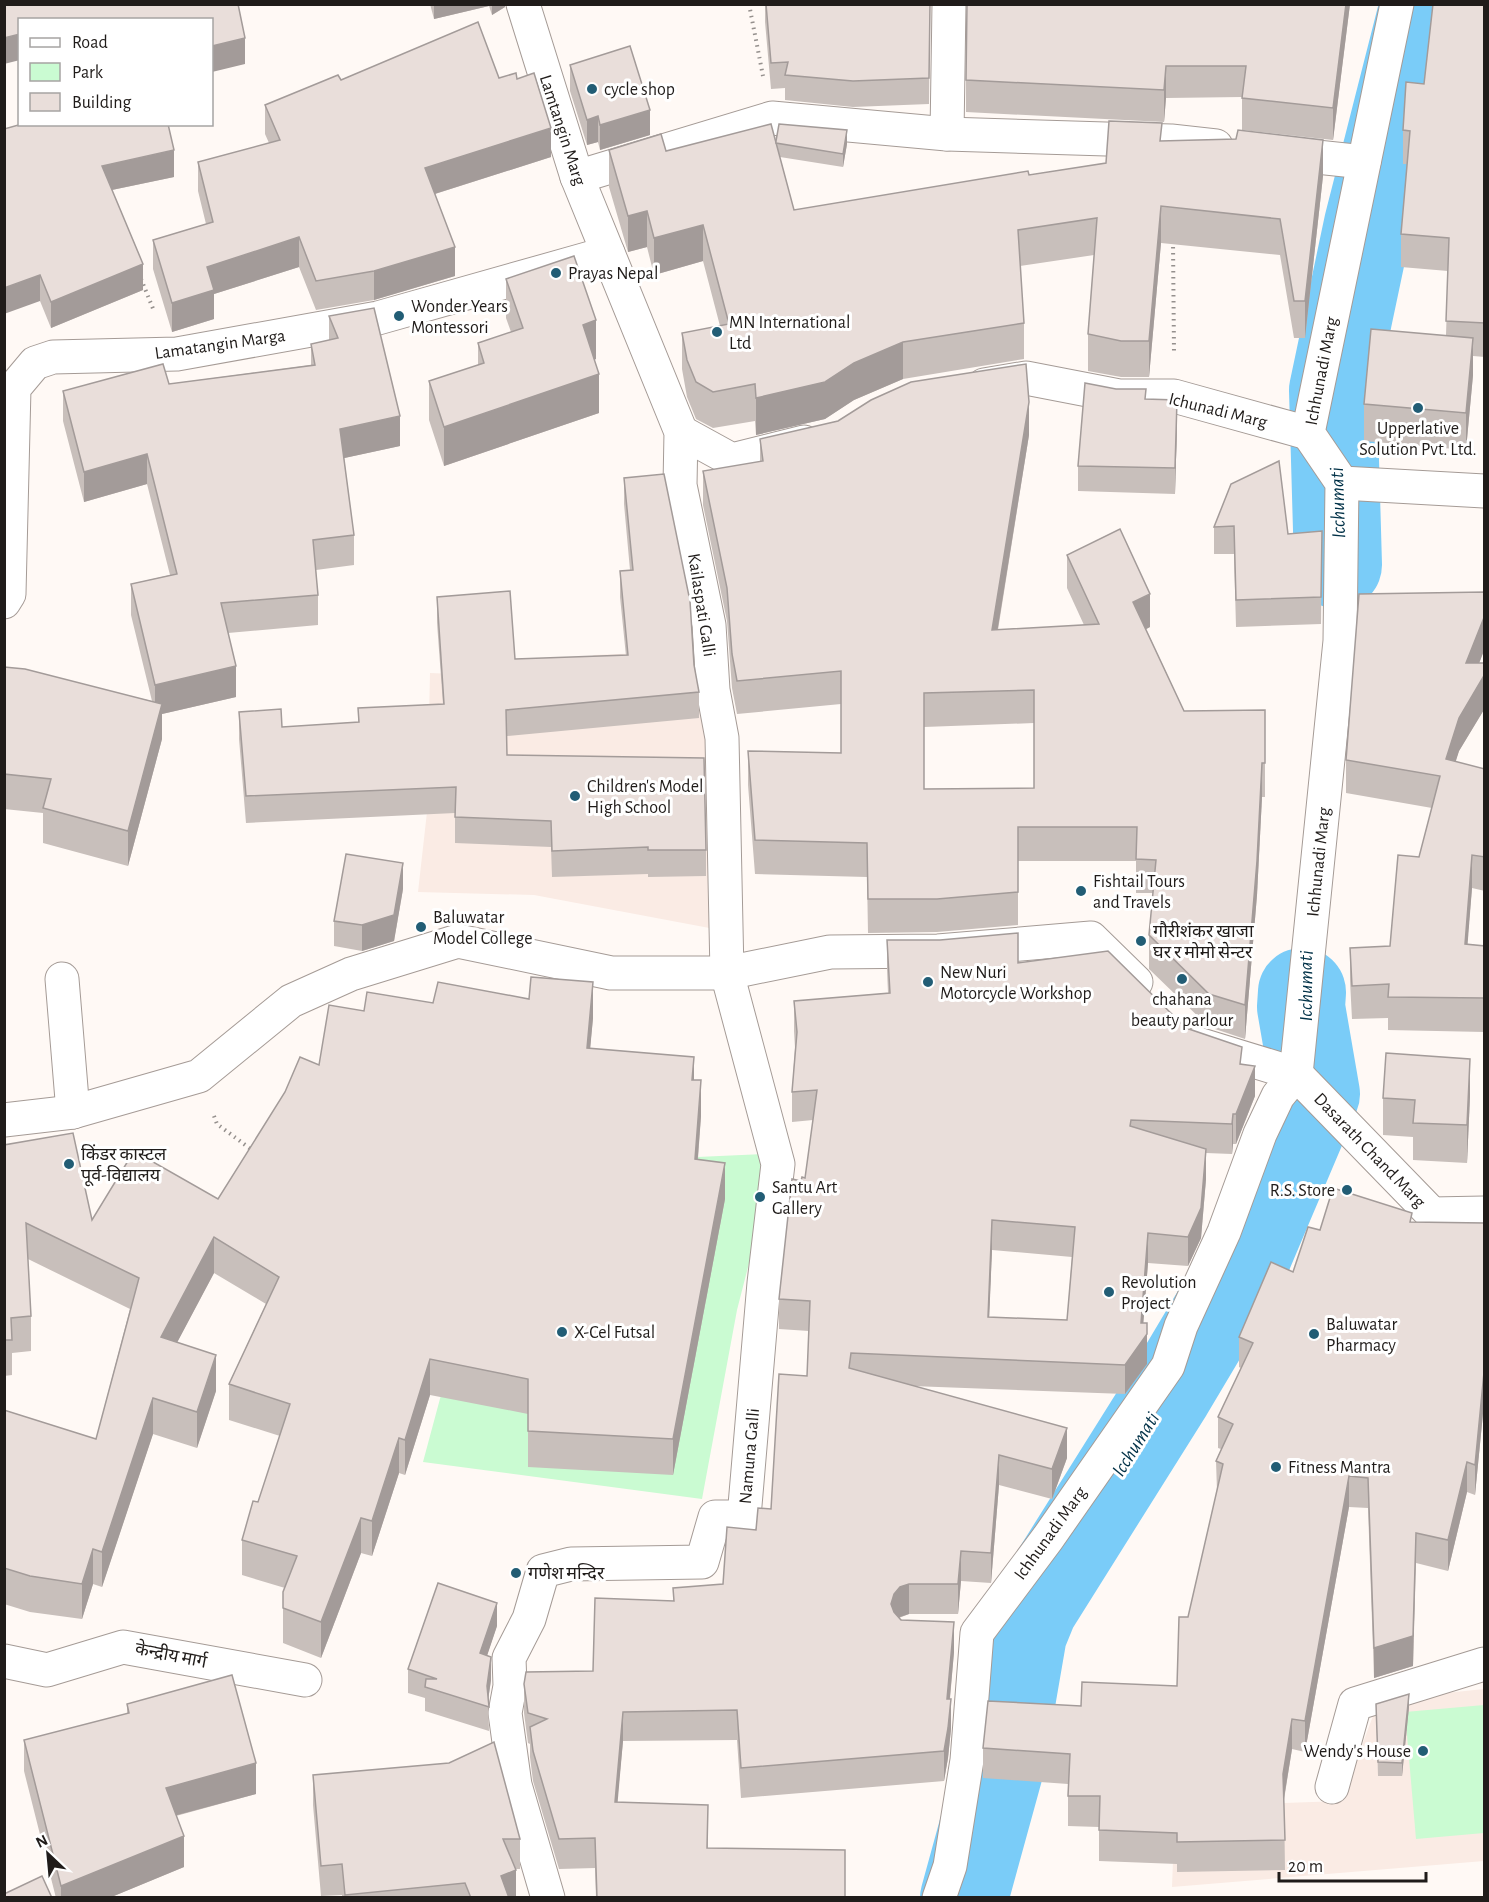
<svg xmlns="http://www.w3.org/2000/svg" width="1489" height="1902" font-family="'Alegreya Sans','Noto Sans Devanagari',sans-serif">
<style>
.built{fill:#faebe4}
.green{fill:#cafbd2}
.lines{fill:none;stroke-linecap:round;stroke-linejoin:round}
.river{stroke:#7accf8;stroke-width:88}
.minor-casing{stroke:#a59b96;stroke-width:35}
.path{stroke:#95908d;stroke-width:4;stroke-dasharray:1.5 4.5;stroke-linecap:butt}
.minor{stroke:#fff;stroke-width:33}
.wall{fill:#c8bfbb;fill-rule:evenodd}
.shaded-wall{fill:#a39b99}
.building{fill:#e9deda;stroke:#a39b99;stroke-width:1.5;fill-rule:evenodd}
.poi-dot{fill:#225d75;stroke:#fff;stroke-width:2}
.labels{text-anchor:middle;stroke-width:6;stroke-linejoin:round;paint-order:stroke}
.poi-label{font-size:18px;fill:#201c1a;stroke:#fff;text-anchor:start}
.street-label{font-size:18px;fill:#201c1a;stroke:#fff}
.water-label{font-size:20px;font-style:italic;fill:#003147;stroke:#fff}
</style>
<rect width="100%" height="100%" fill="#fff9f5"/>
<g class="built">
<path d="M642 653 667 671 705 667 720 930 534 895 418 892 427 812 430 673 557 678 594 655Z"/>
<path d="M1484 1689V1861L1172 1887 1175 1807 1341 1801 1379 1700Z"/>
</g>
<g class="green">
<path d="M766 1154 758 1228 737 1310 702 1499 423 1462 477 1261 498 1166Z"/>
<path d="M1484 1705V1833L1416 1839 1405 1712Z"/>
</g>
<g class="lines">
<g class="river">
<path d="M1338 565 1333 390 1368 224 1424 4"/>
<path d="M964 1898 1000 1767 1023 1634 1034 1607 1169 1392 1241 1271 1316 1094 1301 1007 1302 992"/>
</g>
<defs>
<g id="minor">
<path d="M523 4 577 177 681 432 680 485 709 625 713 690 722 738 727 973 778 1164 764 1283 744 1517H715L702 1562 571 1564 543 1571 529 1619 509 1658 510 1686 505 1713 515 1785 548 1898"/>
<path d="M947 134 949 4"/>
<path d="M1279 153 1364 162"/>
<path d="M577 177 772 118 947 134 1171 141 1216 146"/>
<path d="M984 385 1026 378 1119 396H1174L1308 433"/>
<path d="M681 432 732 460 804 442"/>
<path d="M1342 483 1484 491"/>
<path d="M4 602 9 594 14 388 35 363 53 357 177 354 378 318 608 253"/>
<path d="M62 979 73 1112"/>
<path d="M1198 1044 1296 1074 1432 1214 1484 1213"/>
<path d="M4 1120 73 1112 199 1076 291 1001 351 974 458 941 611 973H727L830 952 938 951 1091 938 1136 982"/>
<path d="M4 1661 47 1670 123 1647 305 1680"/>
<path d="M1332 1787 1355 1704 1484 1664"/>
<path d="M939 1898 950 1866 967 1760 977 1633 1048 1538 1168 1366 1181 1326 1224 1232 1260 1134 1278 1096 1296 1074 1340 641 1342 483 1308 433 1397 4"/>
</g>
</defs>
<use href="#minor" class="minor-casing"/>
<g class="path">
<path d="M749 4 763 76"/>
<path d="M1173 241 1174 353"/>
<path d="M141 279 154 311"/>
<path d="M214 1116 217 1124 252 1150"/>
</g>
<use href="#minor" class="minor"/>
</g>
<g class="wall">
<path d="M430 4H505V7L492 15 489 6 434 19Z"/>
<path d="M765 4H930L929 104 853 107 785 100V88L771 89 765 22Z"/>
<path d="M1350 4 1333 140 1242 130V97L1166 98 1164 122 966 112V80Z"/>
<path d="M1485 4V357L1473 356V375L1466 450 1364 441V404L1446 335 1448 271 1401 267V234L1407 164H1403V130L1424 84Z"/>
<path d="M570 65 650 135 600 150 598 142 587 145 570 91Z"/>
<path d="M499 78 517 79 551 157 435 194 455 276 374 300 316 310 299 267 214 294V319L172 332 153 269V240L206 224 198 191V162L269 143 265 134V105L341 80Z"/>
<path d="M4 129 174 177 112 190 143 290 51 328 40 301Z"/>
<path d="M776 141 847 144 843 167 780 157 794 210 1029 175 1106 163 1162 141 1323 176 1305 338H1294L1280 255 1161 243 1149 377H1121L1088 371V334L1094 255 1020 266 1024 323V359L903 379 854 400 825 419 756 435 755 421 713 428 696 419 687 397 682 369V333L720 326 703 261 654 275 647 247 628 252 609 187V150L666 151Z"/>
<path d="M506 279 596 359 594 360 599 413 444 466 429 420V381L478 365V343L511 332 506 318Z"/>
<path d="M329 316 400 446 344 458 354 535V565L316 570 318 595V625L228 633 236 697 162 714V739L128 866 43 843V813L4 809V667L152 701 131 615V584L170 575 147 484 84 502 63 421V391L169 384 311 365V344L329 340Z"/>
<path d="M1177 426 1175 494 1078 491V466Z"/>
<path d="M1029 435 998 630 1084 625 1067 588V555L1150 627 1146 629 1184 711 1265 710V797H1262L1257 895 1245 1039 1209 1027 1149 969V935L1153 893H1136V861H1018V925L937 932 868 933 867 877 755 874 748 785V751L841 753V704L737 714 732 688 727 621 703 505V471L760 462V439ZM1034 723V788L924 789V727Z"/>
<path d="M624 478 694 665 699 692V718L507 736V755L706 850V876L648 877V874L552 877 551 847 455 843V813L246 823 239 739V712L282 727 358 722V708L443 704 437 623V597L515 659 626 656 620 597V571L630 570 624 504Z"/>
<path d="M1231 484 1288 534 1322 531 1321 624 1236 627 1234 554H1214V527Z"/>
<path d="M1485 592V648L1479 663H1485V708L1459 751 1455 762 1485 769V891L1472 888 1467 944 1485 946V1032L1388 1030V1018L1352 1019 1350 981V948L1390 946 1419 857 1432 808 1346 793V760Z"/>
<path d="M403 889 394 941 362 951 334 946V921Z"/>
<path d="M887 940 1018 963 1186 1028 1242 1064 1255 1096 1236 1144H1233L1232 1154 1206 1153V1179L1201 1238 1188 1266 1148 1263 1143 1323 1147 1353V1364L1125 1394 912 1386 1067 1458 1052 1499 999 1485 991 1583 961 1581 958 1614H909L899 1618 954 1652 950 1699 951 1729 948 1758 944 1781 741 1798 737 1740 623 1741 617 1802 708 1835V1848L845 1898H596L595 1868 559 1869 533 1781 530 1757V1744L528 1743 524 1713V1684L593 1671 673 1601 723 1584 756 1530 771 1509 807 1376 809 1331 779 1329V1299L801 1181 805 1178 813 1120 792 1122V1092L795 1048 794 1031V1001L888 993 887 970ZM992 1250 1072 1257 1067 1320 989 1317Z"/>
<path d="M433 1003 593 1018 590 1048 694 1080 701 1116 698 1159 725 1199 673 1475 528 1467V1414L430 1395 405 1475 399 1473 372 1556 361 1553 321 1658 283 1643V1592L285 1588 242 1575V1540L258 1502 280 1436 229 1420V1384L266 1304 214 1273 177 1342 216 1391 197 1448 153 1434 102 1587 93 1584 82 1619 30 1612 4 1604V1410L96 1439 130 1309 28 1259 31 1316V1351L12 1353V1375L4 1376V1145L92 1220 218 1199 319 1065 364 1011Z"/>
<path d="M4 1034 5 1050 4 1085Z"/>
<path d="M1470 1096 1467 1163 1413 1160V1137L1383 1135V1098Z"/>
<path d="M1412 1222 1485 1223V1393L1475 1495 1467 1492 1448 1571 1416 1563 1413 1666 1374 1678 1368 1508 1349 1507 1305 1752 1292 1749 1284 1800 1285 1870 1177 1872V1864L1099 1861V1827L1068 1826V1784L983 1778V1748L1081 1706 1177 1686 1188 1617 1217 1491 1216 1461 1221 1449 1218 1448V1417L1241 1368 1239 1367V1337L1293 1272 1320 1230Z"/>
<path d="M497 1626 487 1655 491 1680 488 1701 489 1731 425 1711V1698L408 1693V1669Z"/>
<path d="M127 1704 256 1794 176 1816 184 1867 109 1898H56L24 1771V1740L127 1714Z"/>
<path d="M1376 1704 1409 1707 1402 1776H1378Z"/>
<path d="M313 1775 520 1839V1869H516V1898H342V1895L321 1896 313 1805Z"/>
</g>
<g class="shaded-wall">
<path d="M434 4H489V6L434 19Z"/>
<path d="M492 4H505V7L492 15Z"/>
<path d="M1346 4H1350L1333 140V108Z"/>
<path d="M20 34V60L4 64V38Z"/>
<path d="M245 38V64L212 72V46Z"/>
<path d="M1166 66V98L1164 122V90Z"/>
<path d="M650 110V135L600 150V125Z"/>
<path d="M598 116V142L587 145V120Z"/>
<path d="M551 128V157L425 197V168Z"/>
<path d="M847 130V144L843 167V154Z"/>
<path d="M1323 140V176L1305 338V301Z"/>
<path d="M174 150V177L102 192V166Z"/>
<path d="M1161 206V243L1149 377V341Z"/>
<path d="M647 211V247L628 252V216Z"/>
<path d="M703 225V261L654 275V238Z"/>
<path d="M299 237V267L214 294V319L172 332V303L207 267Z"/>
<path d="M455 247V276L374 300V271Z"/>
<path d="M143 264V290L51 328V302Z"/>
<path d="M40 275V301L4 314V288Z"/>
<path d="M596 320V359L583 364V325Z"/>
<path d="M1473 338V375L1466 450V413Z"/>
<path d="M903 342V379L854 400 825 419 756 435V398L854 363Z"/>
<path d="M599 374V413L444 466V427Z"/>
<path d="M1177 400V426L1175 494V468Z"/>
<path d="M1029 402V435L992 664V630Z"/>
<path d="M400 416V446L340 459V429Z"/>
<path d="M147 454V484L84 502V472Z"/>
<path d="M1150 594V627L1133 636V602Z"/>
<path d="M1485 615V648L1466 697V663Z"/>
<path d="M236 666V697L162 714V739L128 866V831L155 715V685Z"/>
<path d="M1485 674V708L1459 751 1446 793V759L1459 718Z"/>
<path d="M1262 763V797L1257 895 1245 1039V1005Z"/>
<path d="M1472 855V888L1465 977V944Z"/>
<path d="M403 863V889L394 941 362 951V925Z"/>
<path d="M593 982V1018L587 1083V1048Z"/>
<path d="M694 1057V1092L692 1080Z"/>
<path d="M1470 1059V1096L1467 1163V1125Z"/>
<path d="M1255 1066V1096L1236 1144V1114Z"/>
<path d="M701 1080V1116L695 1194V1159Z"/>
<path d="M1233 1114V1144L1232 1154V1124Z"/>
<path d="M1206 1149V1179L1201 1238 1188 1266V1237Z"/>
<path d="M725 1163V1199L673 1475V1439Z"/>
<path d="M992 1220V1250L988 1347V1317Z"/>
<path d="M1148 1233V1263L1142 1341 1147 1323V1364L1125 1394V1365L1141 1323Z"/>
<path d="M214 1237V1273L161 1373V1337Z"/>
<path d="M216 1355V1391L197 1448V1412Z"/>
<path d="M430 1359V1395L405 1475V1440Z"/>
<path d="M1485 1362V1393L1475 1495V1465Z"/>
<path d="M153 1398V1434L102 1587V1552Z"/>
<path d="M1067 1428V1458L1052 1499V1469Z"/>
<path d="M399 1438V1473L372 1556V1521Z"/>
<path d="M999 1455V1485L991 1583V1553Z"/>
<path d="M1467 1462V1492L1448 1571V1540Z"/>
<path d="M1349 1476V1507L1305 1752V1721Z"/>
<path d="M361 1518V1553L321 1658V1622Z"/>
<path d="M1416 1533 1413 1666 1374 1678V1648Z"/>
<path d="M93 1549V1584L82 1619V1584Z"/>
<path d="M961 1551V1581L958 1614V1584Z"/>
<path d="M909 1584V1614L900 1617 894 1624 891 1604 894 1594 900 1587Z"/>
<path d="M497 1603V1626L480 1677V1653Z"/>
<path d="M954 1622V1652L947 1729V1699Z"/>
<path d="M491 1657V1680L487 1707V1686Z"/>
<path d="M1409 1694V1707L1402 1776V1763Z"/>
<path d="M951 1699V1729L948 1758 944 1781V1751Z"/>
<path d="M623 1712V1741L615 1832V1802Z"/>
<path d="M1292 1719V1749L1283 1804V1774Z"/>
<path d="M256 1763V1794L166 1818V1788Z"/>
<path d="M184 1836V1867L109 1898H61V1886Z"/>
<path d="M516 1870V1898H501V1876Z"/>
</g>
<g class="building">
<path d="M4 4H238L245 38 212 46V20H20V34L4 38Z"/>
<path d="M766 4H930L929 78 853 81 785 75 788 62 771 63Z"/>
<path d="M967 4H1346L1333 108 1242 98 1246 66H1166L1164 90 966 80Z"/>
<path d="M1433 4H1485V323L1446 321 1449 238 1401 234 1410 131 1403 130 1406 82 1424 84Z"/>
<path d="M478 22 499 78 516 73 517 79 534 73 551 128 425 168 455 247 374 271 316 281 299 237 207 267 214 290 172 303 153 240 213 222 198 162 280 140 265 105 338 75 341 80Z"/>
<path d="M630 46 650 110 600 125 598 116 587 120 570 65Z"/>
<path d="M1109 121 1162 123 1160 141 1236 139 1238 130 1323 140 1305 301H1294L1280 219 1161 206 1149 341H1121L1088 334 1097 218 1018 230 1024 323 903 342 854 363 825 382 756 398 755 384 713 392 696 382 687 360 682 333 729 324 703 225 654 238 647 211 628 216 609 150 661 134 666 151 771 124 794 210 1028 171 1029 175 1106 163Z"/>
<path d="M22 124H168L174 150 102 166 143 264 51 302 40 275 4 288V129Z"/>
<path d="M779 124 847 130 843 154 776 143V141Z"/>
<path d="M574 256 596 320 583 325 599 374 444 427 429 381 484 363 478 343 523 328 506 279Z"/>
<path d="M374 308 400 416 340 429 354 535 313 540 318 595 221 603 236 666 155 685 131 584 177 574 147 454 84 472 63 391 163 364 169 384 315 365 311 344 338 338 329 316Z"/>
<path d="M1371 329 1473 338 1466 413 1364 404Z"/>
<path d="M1026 364 1029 402 992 630 1099 624 1067 555 1120 529 1150 594 1133 602 1184 711 1265 710V763H1262L1257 861 1245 1005 1209 994 1149 935 1156 860 1136 859 1137 827H1018V892L937 899H868L867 843 755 840 748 751 841 753V671L737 681 732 654 727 588 703 471 763 461 760 439 838 421 871 400 911 382ZM1034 690V788L924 789V693Z"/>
<path d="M1085 383 1116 389H1146L1145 399 1177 400 1175 468 1078 466Z"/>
<path d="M1279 461 1288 534 1322 531 1321 597 1236 600 1234 526 1214 527 1231 484Z"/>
<path d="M664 474 690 601 694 665 699 692 506 710 507 755 704 758 706 850H648V847L552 851 551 821 455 817 456 787 246 796 239 712 281 709 282 727 359 722 358 708 444 704 437 597 510 591 515 659 628 655 620 571 633 570 624 478Z"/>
<path d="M1485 592V615L1466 663H1485V674L1459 718 1446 759 1485 769V857L1472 855 1465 944 1485 946V998L1388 997 1389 984 1352 986 1350 948 1390 946 1398 855 1419 857 1440 776 1346 760 1359 594Z"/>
<path d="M4 667 25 669 162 704 128 831 43 808 51 779 4 774Z"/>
<path d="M346 854 403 863 394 915 362 925 334 921Z"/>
<path d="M1018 933V963L1108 951 1186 1028 1242 1047 1240 1064 1255 1066 1236 1114H1233L1232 1124 1131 1120 1130 1126 1206 1149 1201 1208 1188 1237 1148 1233 1141 1323H1147V1334L1125 1365 851 1353 849 1368 1067 1428 1052 1469 999 1455 991 1553 961 1551 958 1584H909L900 1587 894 1594 891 1604 894 1612 901 1620 954 1622 947 1699H951L948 1728 944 1751 741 1768 737 1710 623 1712 615 1802 708 1805 707 1848 845 1850V1898H597L595 1838 559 1839 533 1751 530 1727 547 1719 528 1713 524 1684 526 1672 593 1671 595 1598 674 1601 673 1588 723 1584 727 1527 756 1530 758 1508 771 1509 779 1374 807 1376 810 1301 779 1299 792 1179 801 1181 802 1177 805 1178 817 1090 792 1092 797 1032 794 1001 890 993 887 940H940ZM992 1220 1075 1227 1067 1320 988 1317Z"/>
<path d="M531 977 593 982 587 1048 694 1057 692 1080H701L695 1159 725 1163 673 1439 528 1431V1379L430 1359 405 1440 399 1438 372 1521 361 1518 321 1622 283 1608V1592L297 1556 242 1540 253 1501 258 1502 290 1404 229 1384 279 1277 214 1237 161 1337 216 1355 197 1412 153 1398 102 1552 93 1549 82 1584 30 1576 4 1568V1410L96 1439 139 1278 26 1223 31 1316 11 1318 12 1340H4V1145L73 1133 92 1220 134 1151 218 1199 285 1092 300 1057 319 1065 329 1005 364 1011 367 992 433 1003 438 982 529 999Z"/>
<path d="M1386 1053 1470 1059 1467 1125 1413 1123 1415 1100 1383 1098Z"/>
<path d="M1333 1188 1412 1213 1410 1222 1485 1223V1362L1475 1465 1467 1462 1448 1540 1416 1533 1413 1636 1374 1648 1368 1478 1349 1476 1305 1721 1292 1719 1283 1774 1285 1840 1177 1842V1833L1099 1830 1100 1796H1068L1070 1754 983 1748 988 1701 1081 1706 1082 1682 1177 1686 1179 1617H1188L1223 1464 1216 1461 1233 1424 1218 1417 1253 1343 1239 1337 1271 1262 1293 1272 1308 1227 1320 1230Z"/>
<path d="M438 1583 497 1603 480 1653 491 1657 487 1686 489 1707 425 1687 426 1679H437L408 1669Z"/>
<path d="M232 1675 256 1763 166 1788 184 1836 61 1886 24 1740 129 1713 127 1704Z"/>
<path d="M1409 1694 1402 1763 1378 1762 1376 1704Z"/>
<path d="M494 1742 520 1839H503L516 1870 501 1876 509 1898H471L465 1883 345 1895 342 1864 321 1866 313 1775 449 1763Z"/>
<path d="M42 1876 52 1898H4V1894Z"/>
</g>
<g class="poi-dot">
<circle cx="592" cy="89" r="6"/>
<circle cx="556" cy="273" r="6"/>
<circle cx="399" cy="316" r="6"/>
<circle cx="717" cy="332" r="6"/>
<circle cx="1418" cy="408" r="6"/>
<circle cx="575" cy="796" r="6"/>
<circle cx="1081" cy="891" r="6"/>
<circle cx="421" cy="927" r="6"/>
<circle cx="1141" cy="941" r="6"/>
<circle cx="1182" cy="979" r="6"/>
<circle cx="928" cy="982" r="6"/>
<circle cx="69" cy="1164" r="6"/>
<circle cx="1347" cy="1190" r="6"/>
<circle cx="760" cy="1197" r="6"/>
<circle cx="1109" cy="1292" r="6"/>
<circle cx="562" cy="1332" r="6"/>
<circle cx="1314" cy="1334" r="6"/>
<circle cx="1276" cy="1467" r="6"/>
<circle cx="516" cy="1573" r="6"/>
<circle cx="1423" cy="1751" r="6"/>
</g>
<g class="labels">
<g class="poi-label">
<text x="604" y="95">cycle shop</text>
<text x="568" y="279">Prayas Nepal</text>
<text x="411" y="312">Wonder Years<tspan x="411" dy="21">Montessori</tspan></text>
<text x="729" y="328">MN International<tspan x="729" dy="21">Ltd</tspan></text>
<text x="1418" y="434" text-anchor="middle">Upperlative<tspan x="1418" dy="21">Solution Pvt. Ltd.</tspan></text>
<text x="587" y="792">Children's Model<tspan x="587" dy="21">High School</tspan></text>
<text x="1093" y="887">Fishtail Tours<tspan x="1093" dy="21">and Travels</tspan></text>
<text x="433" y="923">Baluwatar<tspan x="433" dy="21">Model College</tspan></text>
<text x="1153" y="937">गौरीशंकर खाजा<tspan x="1153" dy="21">घर र मोमो सेन्टर</tspan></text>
<text x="940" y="978">New Nuri<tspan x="940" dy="21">Motorcycle Workshop</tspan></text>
<text x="1182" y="1005" text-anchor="middle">chahana<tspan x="1182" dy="21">beauty parlour</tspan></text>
<text x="81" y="1160">किंडर कास्टल<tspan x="81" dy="21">पूर्व-विद्यालय</tspan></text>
<text x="772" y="1193">Santu Art<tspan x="772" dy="21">Gallery</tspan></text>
<text x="1335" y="1196" text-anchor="end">R.S. Store</text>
<text x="1121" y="1288">Revolution<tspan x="1121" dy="21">Project</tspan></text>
<text x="1326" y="1330">Baluwatar<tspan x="1326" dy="21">Pharmacy</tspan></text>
<text x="574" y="1338">X-Cel Futsal</text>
<text x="1288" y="1473">Fitness Mantra</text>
<text x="528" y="1579">गणेश मन्दिर</text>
<text x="1411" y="1757" text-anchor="end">Wendy's House</text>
</g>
<g class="street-label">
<text transform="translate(563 130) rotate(72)" y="6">Lamtangin Marg</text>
<text transform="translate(220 344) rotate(-8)" y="6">Lamatangin Marga</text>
<text transform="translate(1321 371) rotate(-79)" y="6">Ichhunadi Marg</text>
<text transform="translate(1218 410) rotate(14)" y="6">Ichunadi Marg</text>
<text transform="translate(702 605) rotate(81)" y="6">Kailaspati Galli</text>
<text transform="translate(1318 862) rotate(-84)" y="6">Ichhunadi Marg</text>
<text transform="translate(1370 1150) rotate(46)" y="6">Dasarath Chand Marg</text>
<text transform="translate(749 1456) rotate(-85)" y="6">Namuna Galli</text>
<text transform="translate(1050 1533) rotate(-54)" y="6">Ichhunadi Marg</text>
<text transform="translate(171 1655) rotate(11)" y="6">केन्द्रीय मार्ग</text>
</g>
<g class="water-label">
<text transform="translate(1337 503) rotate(-92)" y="7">Icchumati</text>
<text transform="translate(1305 986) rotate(-90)" y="7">Icchumati</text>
<text transform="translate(1135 1444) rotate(-58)" y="7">Icchumati</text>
</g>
</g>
<rect width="1489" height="1902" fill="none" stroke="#201c1a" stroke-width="12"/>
<rect x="18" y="18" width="195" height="108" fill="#ffffff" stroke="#a6a4a3" stroke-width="1.5"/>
<rect x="30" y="38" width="30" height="9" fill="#ffffff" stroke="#a6a4a3" stroke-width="1.5"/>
<text x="72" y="48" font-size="18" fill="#201c1a">Road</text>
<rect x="30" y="63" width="30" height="18" fill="#cafbd2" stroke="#a6a4a3" stroke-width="1.5"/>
<text x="72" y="78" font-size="18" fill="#201c1a">Park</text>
<rect x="30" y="93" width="30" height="18" fill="#e9deda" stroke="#a6a4a3" stroke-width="1.5"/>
<text x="72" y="108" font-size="18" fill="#201c1a">Building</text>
<g transform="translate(48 1854) rotate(334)" stroke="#ffffff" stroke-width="4.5" paint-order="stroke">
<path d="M0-4.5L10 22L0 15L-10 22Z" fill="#201c1a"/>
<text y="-9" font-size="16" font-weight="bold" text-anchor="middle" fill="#201c1a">N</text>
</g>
<path d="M1279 1872v9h147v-9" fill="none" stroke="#201c1a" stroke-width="3"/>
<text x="1288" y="1872" font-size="18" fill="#201c1a" stroke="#ffffff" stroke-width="4.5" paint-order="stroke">20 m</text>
</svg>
